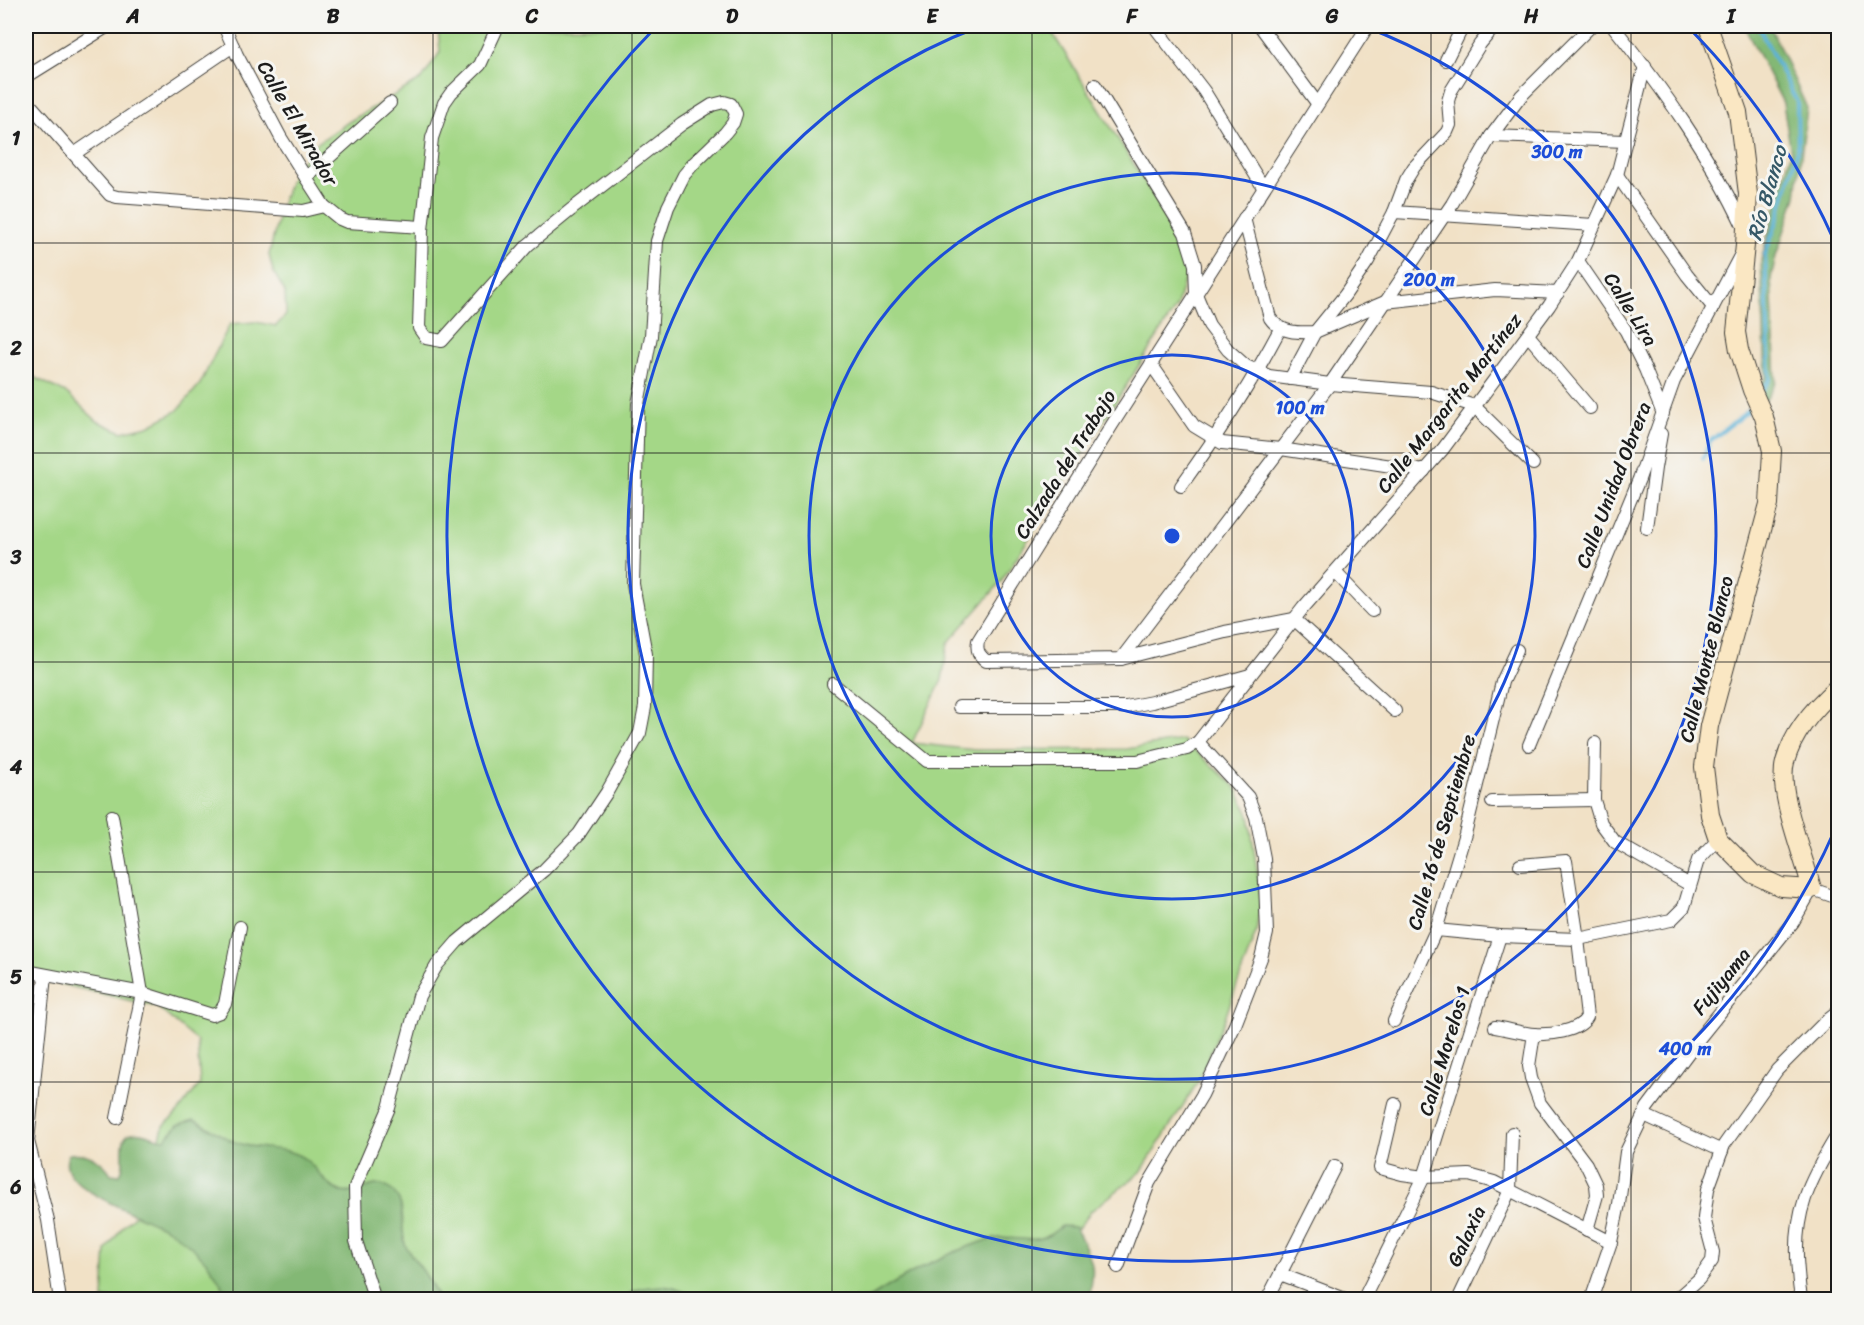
<svg xmlns="http://www.w3.org/2000/svg" width="1864" height="1325" font-family="Sriracha,sans-serif">
<style>
.green{fill:#a4d787;stroke:#607a52;stroke-width:1.5}
.forest{fill:#83b874;stroke:#506a48;stroke-width:1.5}
.lines{fill:none;stroke-linecap:round;stroke-linejoin:round}
.stream{stroke:#5bb2d8;stroke-width:4}
.minor-casing{stroke:#3c3a36;stroke-width:14}
.secondary-casing{stroke:#3c3a36;stroke-width:20}
.minor{stroke:#fff;stroke-width:12}
.secondary{stroke:#fae7c3;stroke-width:18}
.grid{fill:none;stroke:#1c1c1c;stroke-width:1.5;stroke-opacity:0.55}
.ring{fill:none;stroke:#1d4ed8;stroke-width:3}
.labels{text-anchor:middle;stroke-width:6;stroke-linejoin:round;paint-order:stroke}
.street-label{font-size:20px;fill:#1c1c1c;stroke:#f6f6f2}
.water-label{font-size:21px;font-style:italic;fill:#355867;stroke:#f6f6f2}
.centre{fill:#1d4ed8;stroke:#f6f6f2;stroke-width:3}
.ring-label{font-size:18px;text-anchor:middle;font-weight:bold;fill:#1d4ed8;stroke:#f6f6f2;stroke-width:6;stroke-linejoin:round;paint-order:stroke}
.neatline{fill:none;stroke:#1c1c1c;stroke-width:2}
.grid-label{font-size:20px;text-anchor:middle;font-weight:bold;fill:#1c1c1c}
</style>
<rect width="100%" height="100%" fill="#f6f6f2"/>
<filter id="ink" filterUnits="userSpaceOnUse"><feTurbulence type="fractalNoise" baseFrequency=".0167" numOctaves="2"/><feDisplacementMap in="SourceGraphic" scale="12" xChannelSelector="R" yChannelSelector="G"/><feConvolveMatrix kernelMatrix="1 2 1 2 8 2 1 2 1" color-interpolation-filters="sRGB"/></filter>
<filter id="wash" filterUnits="userSpaceOnUse"><feTurbulence type="fractalNoise" baseFrequency=".008" numOctaves="4" result="noise"/><feDisplacementMap in="SourceGraphic" scale="24" xChannelSelector="R" yChannelSelector="G"/><feGaussianBlur stdDeviation="1.35" result="paint"/><feColorMatrix in="noise" values="0 0 0 0 0 0 0 0 0 0 0 0 0 0 0 0 0 1.4 0 .05"/><feComposite in="paint" operator="in"/></filter>
<g filter="url(#wash)">
<rect width="100%" height="100%" fill="#f1e1c6"/>
<path class="green" d="M435 26H1048L1176 232 1186 274 1177 306 1001 582 948 643 942 680 912 743 975 750 1127 749 1183 740 1235 786 1249 815 1261 899 1256 932 1224 1021 1198 1082 1141 1172 1091 1211 1075 1232 1053 1299H103L106 1250 124 1225 141 1210 163 1127 179 1111 200 1084 197 1041 157 1007 26 976V373L68 394 97 421 122 432 148 426 177 411 200 384 230 324 255 322 276 326 286 315 285 292 273 271 269 255 282 202 294 171 316 144 350 121 422 79 440 52 438 28Z"/>
<g class="forest">
<path d="M1744 26H1770L1807 108 1796 196 1776 256 1771 278 1776 382 1764 403 1757 391 1766 377 1761 260 1791 153 1783 103Z"/>
<path d="M194 1120C210 1126 222 1138 238 1143 260 1151 286 1145 305 1159 319 1169 325 1187 342 1192 359 1196 374 1177 390 1189 408 1202 400 1226 405 1244 409 1254 417 1262 423 1271 429 1280 434 1289 438 1299H227C218 1270 197 1249 172 1232 153 1219 49 1188 69 1154 86 1151 103 1160 111 1174L119 1175C129 1165 115 1137 132 1133 142 1130 155 1139 165 1139L178 1125Z"/>
<path d="M1062 1226 1074 1227C1079 1232 1091 1258 1092 1266 1094 1276 1090 1289 1090 1299H868C906 1275 947 1251 992 1239 1009 1235 1031 1244 1047 1236 1052 1234 1057 1229 1062 1226Z"/>
<path d="M663 1286 674 1288 701 1299H623C635 1287 647 1287 663 1286Z"/>
</g>
<g class="lines">
<g class="stream">
<path d="M1758 26 1797 102 1798 149 1778 219 1765 254 1770 379 1759 395"/>
<path d="M1703 459 1710 441 1748 411 1753 403"/>
</g>
</g>
</g>
<g filter="url(#ink)">
<g class="lines">
<defs>
<g id="minor">
<path d="M224 26 237 55 281 138 306 178 324 206 340 219 347 222 422 227"/>
<path d="M1154 26 1204 91 1263 187"/>
<path d="M1260 26 1317 103"/>
<path d="M1368 26 1112 425 978 641C976 651 979 655 986 661L1121 659 1225 632 1294 619 1395 711"/>
<path d="M1613 26C1662 88 1711 156 1744 228"/>
<path d="M1446 60 1463 26"/>
<path d="M26 77 108 26"/>
<path d="M1095 85 1185 233 1195 265 1196 294 1209 325 1228 350 1246 366 1269 376 1330 384 1431 392 1474 406 1533 464"/>
<path d="M26 100 110 195 117 197 303 211 324 206"/>
<path d="M1491 136 1626 141"/>
<path d="M74 154 233 46"/>
<path d="M1617 175 1687 275 1713 307"/>
<path d="M306 178 390 103"/>
<path d="M1394 212 1594 225"/>
<path d="M1244 218 1270 318C1280 333 1298 333 1315 332L1385 302 1495 290 1558 293"/>
<path d="M1578 261 1626 331 1645 369 1663 414"/>
<path d="M1528 335 1590 408"/>
<path d="M1151 364 1194 426 1222 443 1281 449 1424 471"/>
<path d="M1290 379 1315 332 1345 295 1368 261 1394 212 1406 180 1414 167 1447 132 1450 125 1448 101 1451 91 1480 44 1495 26"/>
<path d="M1181 486C1217 436 1251 384 1280 329"/>
<path d="M1647 528 1655 468 1661 434"/>
<path d="M1335 572 1372 611"/>
<path d="M1121 659 1330 384 1452 204 1491 136 1521 96 1591 26"/>
<path d="M833 684 927 761H1137L1187 749 1198 742 1303 608 1443 449 1549 306 1578 261 1617 175 1645 66"/>
<path d="M959 707H1126L1152 702 1250 675"/>
<path d="M1595 743 1594 800 1601 823 1615 842 1690 885"/>
<path d="M1529 745 1639 479 1674 381 1741 254"/>
<path d="M1492 802 1594 800"/>
<path d="M112 816 142 993 117 1118"/>
<path d="M1436 930 1500 936 1578 939 1671 920 1684 907 1698 860 1718 839"/>
<path d="M26 971 142 993 212 1015 220 1012 225 1004 240 927"/>
<path d="M45 976 28 1141 48 1220 60 1300"/>
<path d="M1394 1021 1436 930 1465 834 1502 682 1517 650"/>
<path d="M1495 1027C1508 1029 1521 1033 1534 1034 1549 1035 1579 1032 1587 1017L1578 939 1566 861 1520 865"/>
<path d="M1534 1034 1529 1066 1531 1078 1540 1103 1586 1164 1596 1185 1597 1195 1587 1230"/>
<path d="M1395 1104 1380 1168 1402 1174 1424 1177 1469 1175 1494 1182 1611 1242"/>
<path d="M1644 1115 1722 1151"/>
<path d="M1118 1267 1149 1183 1202 1095 1235 1025 1261 958 1267 933 1264 858 1256 817 1248 797 1198 742"/>
<path d="M1280 1274 1348 1300"/>
<path d="M375 1300 356 1241 355 1187 389 1108 419 996 437 965 457 942 544 870 579 834 607 792 640 733 645 707 646 654 633 584 638 404 651 336 657 241 668 207 684 175 695 162 725 133 733 123 736 114 731 104 724 102 712 105 682 124 572 209 528 245 442 341 426 338 419 328 422 230 432 138 444 103 451 93 480 65 498 26"/>
<path d="M1267 1300 1335 1166"/>
<path d="M1363 1300 1424 1177 1500 936"/>
<path d="M1458 1300 1510 1190 1512 1133"/>
<path d="M1591 1300 1611 1242 1619 1204 1626 1152 1647 1108 1697 1041 1793 922 1812 889 1838 898"/>
<path d="M1675 1300 1699 1279 1712 1261 1713 1252 1704 1218 1708 1189 1724 1145 1777 1070 1824 1023 1838 1012"/>
<path d="M1802 1300C1799 1291 1799 1281 1798 1272 1792 1214 1809 1181 1838 1134"/>
</g>
<path id="secondary" d="M1708 26 1738 112 1748 194 1745 245 1736 332 1739 350 1752 390 1764 417 1772 451 1769 504 1709 726 1704 767 1710 815 1718 839 1753 874 1781 887 1812 889C1804 857 1777 792 1785 762 1793 732 1816 706 1838 687"/>
</defs>
<use href="#minor" class="minor-casing"/>
<use href="#secondary" class="secondary-casing"/>
<use href="#minor" class="minor"/>
<use href="#secondary" class="secondary"/>
</g>
</g>
<path class="grid" d="M233 26V1300M433 26V1300M632 26V1300M832 26V1300M1032 26V1300M1232 26V1300M1431 26V1300M1631 26V1300M26 243H1838M26 453H1838M26 662H1838M26 872H1838M26 1082H1838"/>
<g class="ring">
<circle cx="1172" cy="536" r="181"/>
<circle cx="1172" cy="536" r="363"/>
<path d="M1363 26A544 544 0 1 1 981 26"/>
<path d="M1837 825A725 725 0 1 1 655 28M1689 28A725 725 0 0 1 1837 247"/>
</g>
<g class="labels">
<g class="street-label">
<text transform="translate(298 123) rotate(60)" y="7">Calle El Mirador</text>
<text transform="translate(1631 309) rotate(58)" y="7">Calle Lira</text>
<text transform="translate(1449 403) rotate(-52)" y="7">Calle Margarita Martínez</text>
<text transform="translate(1065 464) rotate(-58)" y="7">Calzada del Trabajo</text>
<text transform="translate(1613 485) rotate(-69)" y="7">Calle Unidad Obrera</text>
<text transform="translate(1706 659) rotate(-76)" y="7">Calle Monte Blanco</text>
<text transform="translate(1441 832) rotate(-74)" y="7">Calle 16 de Septiembre</text>
<text transform="translate(1721 981) rotate(-51)" y="7">Fujiyama</text>
<text transform="translate(1444 1051) rotate(-73)" y="7">Calle Morelos 1</text>
<text transform="translate(1466 1236) rotate(-65)" y="7">Galaxia</text>
</g>
<g class="water-label">
<text transform="translate(1767 193) rotate(-74)" y="7">Río Blanco</text>
</g>
</g>
<circle cx="1172" cy="536" r="9" class="centre"/>
<g class="ring-label">
<text x="1557" y="158">300 m</text>
<text x="1429" y="286">200 m</text>
<text x="1300" y="414">100 m</text>
<text x="1685" y="1055">400 m</text>
</g>
<rect width="1864" height="1325" fill="none" stroke="#f6f6f2" stroke-width="66"/>
<rect x="33" y="33" width="1798" height="1259" class="neatline"/>
<g class="grid-label">
<text x="133" y="23">A</text>
<text x="333" y="23">B</text>
<text x="532" y="23">C</text>
<text x="732" y="23">D</text>
<text x="932" y="23">E</text>
<text x="1132" y="23">F</text>
<text x="1332" y="23">G</text>
<text x="1531" y="23">H</text>
<text x="1731" y="23">I</text>
<text x="16" y="145">1</text>
<text x="16" y="355">2</text>
<text x="16" y="564">3</text>
<text x="16" y="774">4</text>
<text x="16" y="984">5</text>
<text x="16" y="1194">6</text>
</g>
</svg>
